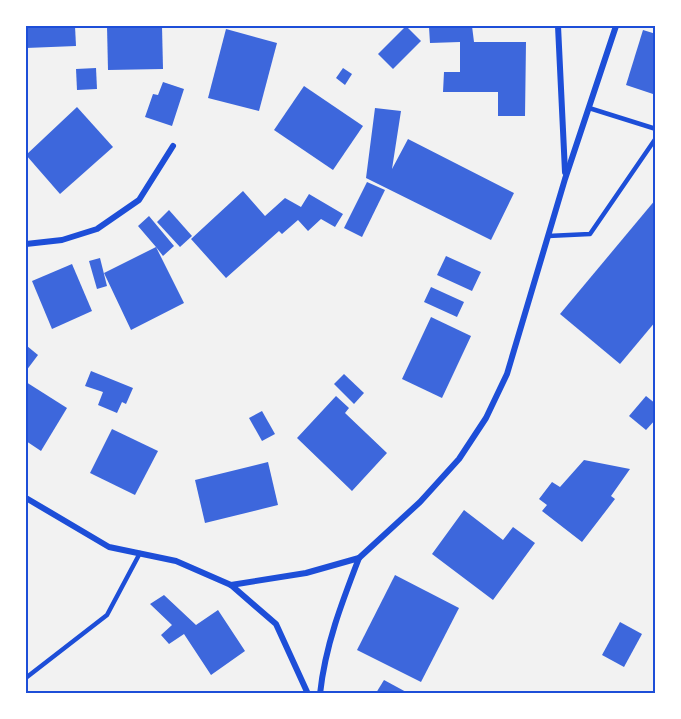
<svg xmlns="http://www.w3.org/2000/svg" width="681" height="719" font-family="'Archivo Narrow',sans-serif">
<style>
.building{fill:#3d67dc}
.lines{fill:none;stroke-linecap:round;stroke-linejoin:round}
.service{stroke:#1d4ed8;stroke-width:4.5}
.minor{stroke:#1d4ed8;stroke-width:6}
.neatline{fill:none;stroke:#1d4ed8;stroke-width:2}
</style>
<rect width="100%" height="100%" fill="#f2f2f2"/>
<g class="building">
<path d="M26 26H75L76 46 26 48Z"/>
<path d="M107 26H162L163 69 108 70Z"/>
<path d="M406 26 421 41 393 69 378 54Z"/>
<path d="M472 26 474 42H526L525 116H498V92H443L444 72H460V42L430 43 429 27Z"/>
<path d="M226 29 277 43 259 111 208 98Z"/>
<path d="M643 30 656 34V95L626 85Z"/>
<path d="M96 68 97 89 77 90 76 69Z"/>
<path d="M343 68 352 74 345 85 336 78Z"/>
<path d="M163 82 184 89 172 126 145 117 153 94 158 95Z"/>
<path d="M304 86 363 126 333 170 274 130Z"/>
<path d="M77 107 113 147 60 194 26 155Z"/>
<path d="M375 108 401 111 392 169 408 139 514 193 491 240 366 178Z"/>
<path d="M367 182 385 190 362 237 344 228Z"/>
<path d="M243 191 265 216 285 198 301 207 309 194 343 214 335 227 321 219 308 231 298 220 282 234 279 231 226 278 191 239Z"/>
<path d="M656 199V321L620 364 560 314Z"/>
<path d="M169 210 192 236 180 247 157 222Z"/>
<path d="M149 216 174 246 163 256 156 247 184 303 131 330 104 273 156 247 138 226Z"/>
<path d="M446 256 481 272 472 291 437 275Z"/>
<path d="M100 258 107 286 97 289 89 261Z"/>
<path d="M72 264 92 311 52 329 32 281Z"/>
<path d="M431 287 464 302 457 317 424 302Z"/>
<path d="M431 317 471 336 442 398 402 379Z"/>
<path d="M27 346 38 355 26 371V348Z"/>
<path d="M91 371 133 388 126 404 122 402 117 413 98 405 103 392 85 386Z"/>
<path d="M344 374 364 393 354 404 334 384Z"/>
<path d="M26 382 67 408 41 451 26 441Z"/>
<path d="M336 396 349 408 345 413 387 453 352 491 297 438Z"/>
<path d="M646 396 656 404V419L646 430 629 416Z"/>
<path d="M262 411 275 434 262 441 249 418Z"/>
<path d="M112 429 158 451 135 495 90 473Z"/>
<path d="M584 460 630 469 611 496 615 499 582 542 542 511 547 505 539 499 552 482 560 487Z"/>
<path d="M268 462 278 505 205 523 195 480Z"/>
<path d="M464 510 503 540 513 527 535 543 493 600 432 554Z"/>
<path d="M395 575 459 608 421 682 357 650Z"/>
<path d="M164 595 196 625 218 610 245 651 211 675 184 634 169 644 161 635 172 625 150 604Z"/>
<path d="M620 622 642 634 624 667 602 655Z"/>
<path d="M384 680 408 693H376Z"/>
</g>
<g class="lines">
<g class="service">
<path d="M589 108 656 129"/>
<path d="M548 236 590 234 656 138"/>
<path d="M27 677 107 615 140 553"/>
</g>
<g class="minor">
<path d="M558 26 565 172"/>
<path d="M26 244 62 240 97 229 139 200 173 146"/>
<path d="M26 498 109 547 176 561 231 585 276 624 308 694"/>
<path d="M231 585 306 573 359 558 420 502 459 459 486 418 507 374 565 179 616 26"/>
<path d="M320 694C325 646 342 602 359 558"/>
</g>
</g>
<rect width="681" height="719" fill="none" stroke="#ffffff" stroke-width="54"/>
<rect x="27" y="27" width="627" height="665" class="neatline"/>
</svg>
